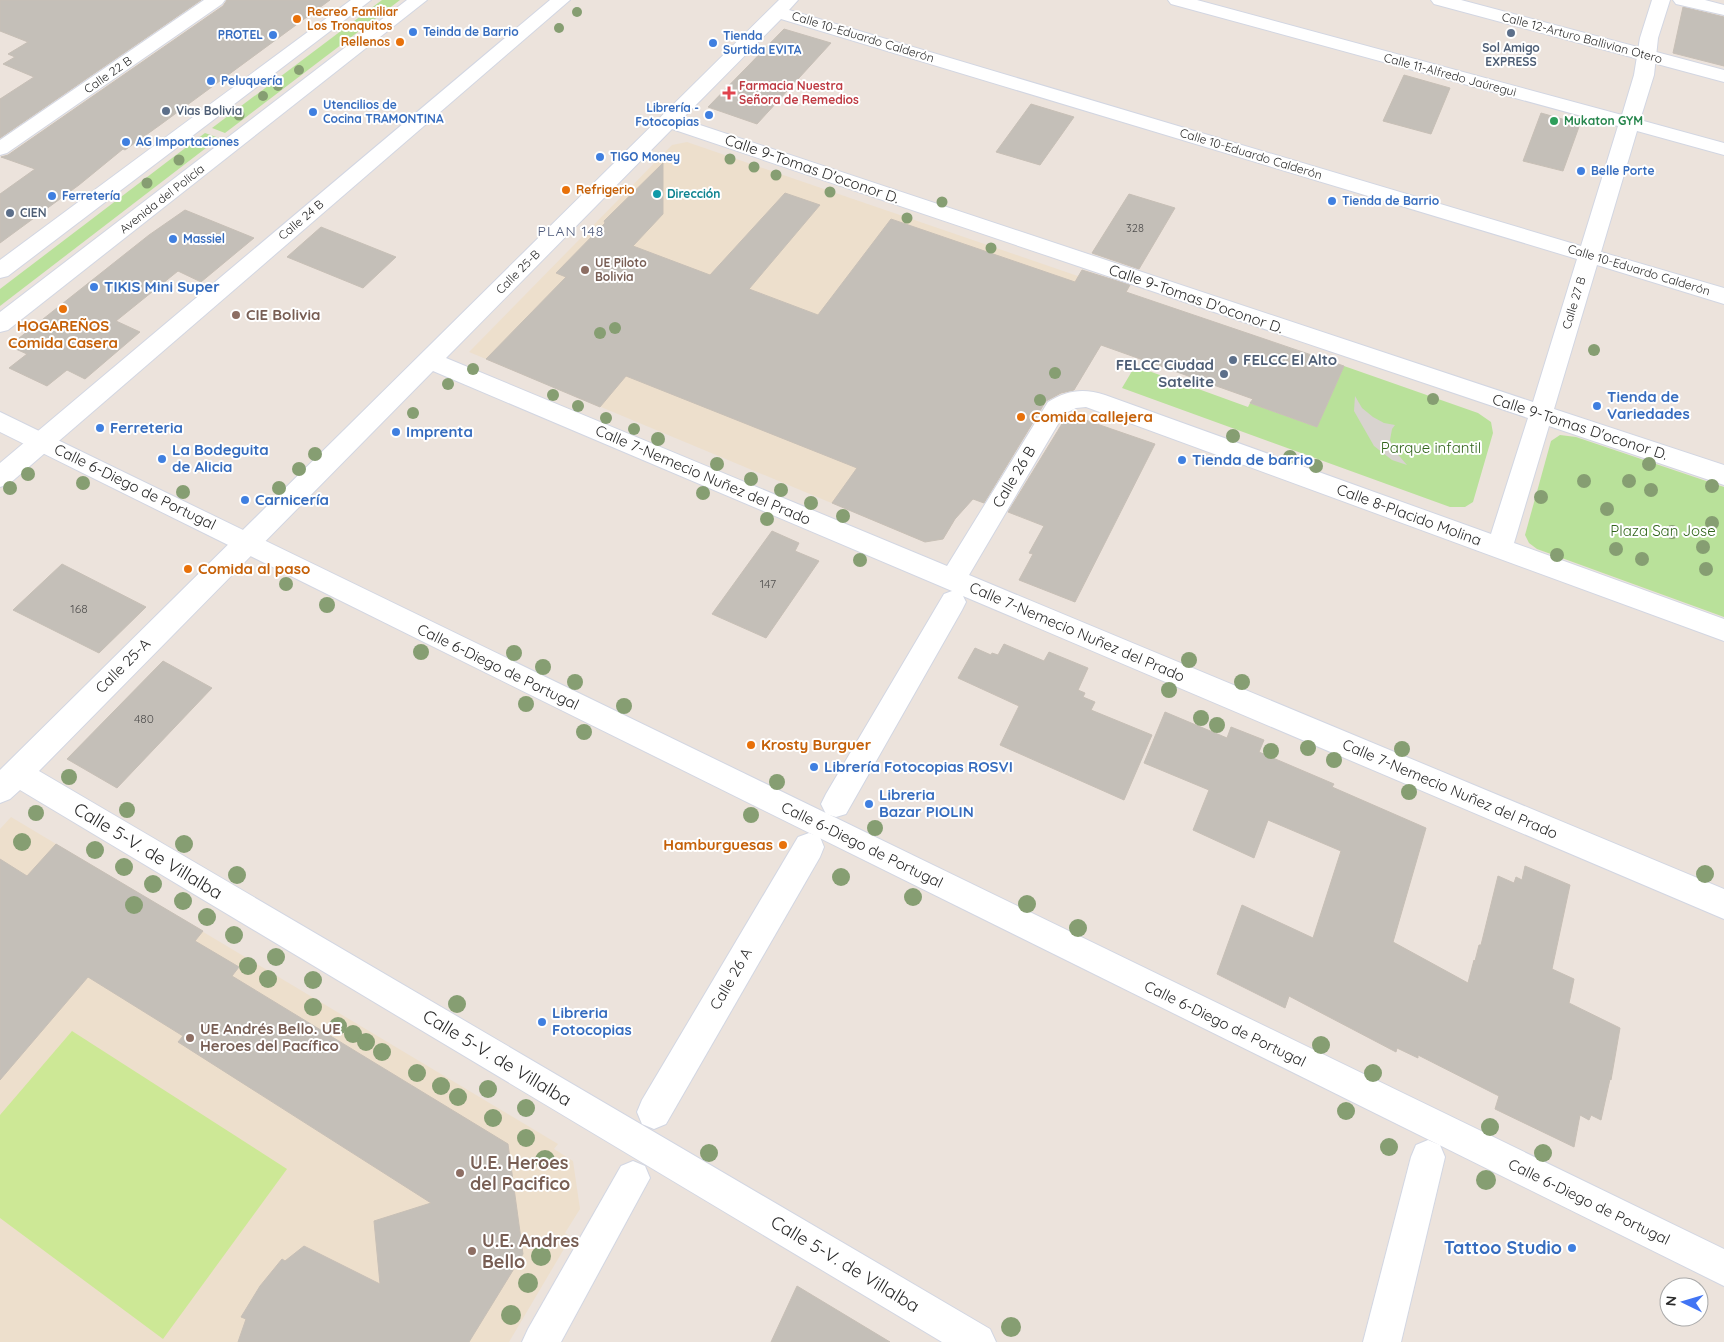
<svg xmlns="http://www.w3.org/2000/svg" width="1724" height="1342" font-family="Quicksand,sans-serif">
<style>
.education{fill:#eddfcc}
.green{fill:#b9e19a}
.pitch{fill:#cde896}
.plaza{fill:#d8d3cf}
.building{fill:#c4bfb8;stroke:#c7bfb6}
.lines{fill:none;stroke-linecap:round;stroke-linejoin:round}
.street-casing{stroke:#d2d6e2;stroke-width:2}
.secondary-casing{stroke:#d2d6e2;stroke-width:2}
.street{fill:#fff;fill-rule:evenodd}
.secondary{fill:#fff;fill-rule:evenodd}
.tree{fill:#869e72}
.food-dot{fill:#e8710a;stroke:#fff;stroke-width:2}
.shop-dot{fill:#3f7fe0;stroke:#fff;stroke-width:2}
.service-dot{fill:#5c6f8a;stroke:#fff;stroke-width:2}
.health-dot{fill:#e0444e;stroke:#fff;stroke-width:2}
.leisure-dot{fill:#2e9e5b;stroke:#fff;stroke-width:2}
.culture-dot{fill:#0f9aa8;stroke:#fff;stroke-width:2}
.education-dot{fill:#8d6e63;stroke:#fff;stroke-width:2}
.labels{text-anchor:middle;stroke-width:4;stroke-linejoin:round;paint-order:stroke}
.far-number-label{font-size:11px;fill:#504f4e}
.far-food-label{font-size:12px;font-weight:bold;fill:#c56008;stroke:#fff;text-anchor:start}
.far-shop-label{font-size:12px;font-weight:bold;fill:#366cbe;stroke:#fff;text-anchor:start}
.far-street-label{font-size:12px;fill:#2a2a2a;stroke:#fff}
.far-service-label{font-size:12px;font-weight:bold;fill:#4e5e75;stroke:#fff;text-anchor:start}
.far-health-label{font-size:12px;font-weight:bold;fill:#be3a42;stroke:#fff;text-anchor:start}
.far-leisure-label{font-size:12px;font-weight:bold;fill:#27864d;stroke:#fff;text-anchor:start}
.far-culture-label{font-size:12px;font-weight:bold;fill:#0d838f;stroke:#fff;text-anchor:start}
.far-education-label{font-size:12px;font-weight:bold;fill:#785e54;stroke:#fff;text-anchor:start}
.number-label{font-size:12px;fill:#504f4e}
.far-neighbourhood-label{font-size:14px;letter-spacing:1px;fill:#4c5879;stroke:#fff}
.street-label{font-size:15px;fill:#2a2a2a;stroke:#fff}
.shop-label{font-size:15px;font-weight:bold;fill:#366cbe;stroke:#fff;text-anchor:start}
.education-label{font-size:15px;font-weight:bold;fill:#785e54;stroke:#fff;text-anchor:start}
.food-label{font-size:15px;font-weight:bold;fill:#c56008;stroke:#fff;text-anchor:start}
.service-label{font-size:15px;font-weight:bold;fill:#4e5e75;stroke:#fff;text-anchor:start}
.park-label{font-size:15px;fill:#32651c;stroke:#fff}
.near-street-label{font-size:18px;fill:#2a2a2a;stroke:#fff}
.near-education-label{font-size:18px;font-weight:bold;fill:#785e54;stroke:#fff;text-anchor:start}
.near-shop-label{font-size:18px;font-weight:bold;fill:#366cbe;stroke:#fff;text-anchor:end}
</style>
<rect width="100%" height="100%" fill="#ece3dc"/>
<g class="education">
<path d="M687 142 1098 283 943 539 925 542 469 352 672 145Z"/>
<path d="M11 817 558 1144 554 1149 573 1161 580 1209 565 1233 571 1237 509 1342H0V829Z"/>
</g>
<g class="green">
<path d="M382 0H400L225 133 212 128Z"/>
<path d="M205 133 219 138 0 306V289Z"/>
<path d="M1135 366 1248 407 1250 403 1317 427 1344 366 1478 413 1491 422 1493 433 1473 502 1465 507H1450L1122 388Z"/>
<path d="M1560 435 1576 437 1724 487V617L1537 549 1529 543 1525 535 1551 441Z"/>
</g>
<path class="pitch" d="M72 1031 287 1169 163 1339 0 1218V1115Z"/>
<path class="plaza" d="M1355 396 1362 408 1373 417 1384 423 1395 425 1392 429 1390 440 1394 450 1407 465 1392 460 1374 446 1354 411Z"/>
<g class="building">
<path d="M0 0H201L0 138V99L34 77 3 64 15 57 8 54 28 42 0 31Z"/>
<path d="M227 0H330L160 125 125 150 123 149 79 185 0 243V194L35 169 1 157 8 155 223 6Z"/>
<path d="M1683 7 1724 17V66L1673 53Z"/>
<path d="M784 29 831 43 757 124 708 107Z"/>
<path d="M1404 75 1450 88 1431 134 1383 121Z"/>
<path d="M1031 104 1074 117 1040 165 996 152Z"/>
<path d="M1541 113 1580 124 1563 171 1523 161Z"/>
<path d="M663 163V214L633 246 710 275 785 193 820 205 749 289 818 315 891 219 1075 282 1082 270 1130 285 1126 292 1344 366 1317 427 1250 403 1253 399 1101 345 1074 390 1061 393 1046 401 984 503 973 499 955 519 943 539 925 542 832 503 857 468 626 376 600 407 486 359 566 277 556 273 605 223 604 221Z"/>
<path d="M1129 194 1175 208 1139 269 1092 253Z"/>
<path d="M185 210 254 238 201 282 178 271 116 321 140 332 85 379 67 370 47 386 9 368 27 354 9 346 149 235Z"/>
<path d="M321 227 396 257 363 288 287 257Z"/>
<path d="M1068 414 1155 444 1075 602 1019 580 1033 554 1029 553 1044 526 1008 512Z"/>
<path d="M772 531 799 543 795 551 819 561 766 638 712 614Z"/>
<path d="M62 564 146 607 99 653 13 610Z"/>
<path d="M1004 644 1044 661 1049 652 1088 668 1078 690 1085 693 1083 697 1095 702 1091 710 1152 735 1124 800 1000 745 1019 706 958 678 975 648 991 655 992 653 998 655Z"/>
<path d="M163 661 212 688 117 788 67 759Z"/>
<path d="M1165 712 1227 738 1231 727 1264 740 1259 752 1334 784 1332 787 1426 828 1393 942 1468 983 1474 960 1475 961 1479 945H1481L1498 876 1514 883 1516 877 1522 880 1525 866 1570 885 1552 969 1574 979 1569 1003 1620 1028 1611 1080 1610 1079 1601 1120 1591 1115 1589 1120 1580 1115 1574 1147 1495 1109 1499 1096 1418 1055V1058L1397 1048 1396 1052 1289 996 1285 1008 1217 974 1242 905 1313 938 1341 851 1268 820 1254 858 1193 830 1209 790 1144 763Z"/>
<path d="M56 844 203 931 195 941 239 967 232 976 508 1144 523 1254 469 1342H238L246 1319 241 1317 260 1286 282 1259 285 1261 304 1246 380 1284 374 1221 431 1203 178 1042 183 1036 88 977 0 1080V859L27 876Z"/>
<path d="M797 1286 890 1342H771Z"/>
</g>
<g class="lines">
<defs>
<g id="street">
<path d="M204 0H225L222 4 7 153 0 155V140Z"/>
<path d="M550 0H570L9 484 0 487V463Z"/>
<path d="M779 0H798L789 10 1581 246 1618 126 1171 4 1168 0H1197L1622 115 1634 75 1640 38 1652 0H1670L1658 38 1654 75 1640 120 1724 143V155L1637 131 1601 252 1724 288V304L1597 265 1554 409 1724 465V485L1549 426 1514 543 1724 619V641L1086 407 1076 408 1064 414 969 575 1724 889V919L963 596 966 602 962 610 846 814 836 817 826 814 821 804 826 794 944 594 952 591 433 371 39 771 990 1329 996 1342H942L20 790 10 799 0 803V770ZM781 19 1577 259 1533 402 682 119ZM672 129 1528 418 1491 534 1105 395C1084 388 1067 390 1048 402L947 566 446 358Z"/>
<path d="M1673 0H1705L1724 5V15L1676 4Z"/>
<path d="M809 833 820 837 824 847 820 857 666 1124 654 1129 642 1124 637 1112 642 1100 798 837Z"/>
<path d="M1428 1140 1440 1145 1445 1157 1401 1342H1363L1411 1157 1416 1145Z"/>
<path d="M633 1161 645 1166 650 1178 561 1342H522L528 1329 621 1166Z"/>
</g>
<g id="secondary">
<path d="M351 0H371L8 276 0 278V260Z"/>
<path d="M407 0H427L8 330 0 332V312Z"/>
<path d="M1431 0H1461L1724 70V82L1434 4Z"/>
<path d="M0 412 1724 1249V1286L0 432Z"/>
</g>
</defs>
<use href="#street" class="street-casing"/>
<use href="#secondary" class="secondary-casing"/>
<use href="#street" class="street"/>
<use href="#secondary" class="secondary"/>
</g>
<g class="tree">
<circle cx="577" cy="12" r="5"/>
<circle cx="559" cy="28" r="5"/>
<circle cx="299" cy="70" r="5"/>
<circle cx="278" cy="86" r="5"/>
<circle cx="263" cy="96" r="5"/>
<circle cx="239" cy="115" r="5.5"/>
<circle cx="730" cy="159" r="5.5"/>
<circle cx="179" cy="160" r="5.5"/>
<circle cx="754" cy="167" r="5.5"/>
<circle cx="776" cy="175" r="5.5"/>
<circle cx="147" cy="183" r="5.5"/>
<circle cx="830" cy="192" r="5.5"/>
<circle cx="942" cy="202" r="5.5"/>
<circle cx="907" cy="218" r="5.5"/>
<circle cx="991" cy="248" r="5.5"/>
<circle cx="615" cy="328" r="6"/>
<circle cx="600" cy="333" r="6"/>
<circle cx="1594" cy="350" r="6"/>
<circle cx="473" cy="369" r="6"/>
<circle cx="1055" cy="373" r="6"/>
<circle cx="448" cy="384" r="6"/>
<circle cx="553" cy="395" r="6"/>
<circle cx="1433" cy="399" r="6"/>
<circle cx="1040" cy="400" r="6"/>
<circle cx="578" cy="406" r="6"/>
<circle cx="413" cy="413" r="6"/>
<circle cx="606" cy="418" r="6"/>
<circle cx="634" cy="429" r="6"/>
<circle cx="1233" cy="436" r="7"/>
<circle cx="658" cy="439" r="7"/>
<circle cx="315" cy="454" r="7"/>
<circle cx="1290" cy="457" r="7"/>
<circle cx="717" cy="464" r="7"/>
<circle cx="1649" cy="464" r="7"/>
<circle cx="1316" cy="466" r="7"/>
<circle cx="299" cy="469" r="7"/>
<circle cx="28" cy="474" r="7"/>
<circle cx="751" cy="479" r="7"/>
<circle cx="1584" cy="481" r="7"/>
<circle cx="1629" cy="481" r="7"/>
<circle cx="83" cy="483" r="7"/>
<circle cx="1712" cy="486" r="7"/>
<circle cx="10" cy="488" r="7"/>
<circle cx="279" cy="488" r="7"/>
<circle cx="781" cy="490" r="7"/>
<circle cx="1651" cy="490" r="7"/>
<circle cx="183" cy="492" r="7"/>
<circle cx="703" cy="493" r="7"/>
<circle cx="1541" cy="497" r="7"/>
<circle cx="811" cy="503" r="7"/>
<circle cx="1607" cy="509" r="7"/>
<circle cx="843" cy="516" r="7"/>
<circle cx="767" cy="519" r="7"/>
<circle cx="1712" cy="523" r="7"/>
<circle cx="1672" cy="532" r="7"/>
<circle cx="1703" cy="547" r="7"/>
<circle cx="1616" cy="549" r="7"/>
<circle cx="1557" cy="555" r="7"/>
<circle cx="1642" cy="559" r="7"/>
<circle cx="860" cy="560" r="7"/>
<circle cx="1706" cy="569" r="7"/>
<circle cx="286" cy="584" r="7"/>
<circle cx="327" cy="605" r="8"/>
<circle cx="421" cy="652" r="8"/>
<circle cx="514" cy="653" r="8"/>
<circle cx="1189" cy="660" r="8"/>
<circle cx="543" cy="667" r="8"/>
<circle cx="575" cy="682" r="8"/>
<circle cx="1242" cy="682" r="8"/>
<circle cx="1169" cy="690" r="8"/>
<circle cx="526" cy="704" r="8"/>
<circle cx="624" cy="706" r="8"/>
<circle cx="1201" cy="718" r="8"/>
<circle cx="1217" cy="725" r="8"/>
<circle cx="584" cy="732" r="8"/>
<circle cx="1308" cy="748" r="8"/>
<circle cx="1402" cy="749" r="8"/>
<circle cx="1271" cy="751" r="8"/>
<circle cx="1334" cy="760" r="8"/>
<circle cx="69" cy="777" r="8"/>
<circle cx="777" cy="782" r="8"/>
<circle cx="1409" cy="792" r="8"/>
<circle cx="127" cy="810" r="8"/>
<circle cx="36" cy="813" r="8"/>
<circle cx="751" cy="815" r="8"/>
<circle cx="875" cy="828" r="8"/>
<circle cx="22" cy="842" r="9"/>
<circle cx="184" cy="844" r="9"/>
<circle cx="95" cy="850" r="9"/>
<circle cx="124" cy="867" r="9"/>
<circle cx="1705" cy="874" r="9"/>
<circle cx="237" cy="875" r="9"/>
<circle cx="841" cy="877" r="9"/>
<circle cx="153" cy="884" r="9"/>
<circle cx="913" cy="897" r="9"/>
<circle cx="183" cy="901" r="9"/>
<circle cx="1027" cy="904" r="9"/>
<circle cx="134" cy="905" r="9"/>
<circle cx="207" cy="917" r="9"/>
<circle cx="1078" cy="928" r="9"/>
<circle cx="234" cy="935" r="9"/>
<circle cx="276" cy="957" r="9"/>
<circle cx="248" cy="966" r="9"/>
<circle cx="268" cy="979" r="9"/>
<circle cx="313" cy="980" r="9"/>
<circle cx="457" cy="1004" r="9"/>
<circle cx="313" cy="1007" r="9"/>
<circle cx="338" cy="1026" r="9"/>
<circle cx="353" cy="1034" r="9"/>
<circle cx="366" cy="1042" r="9"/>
<circle cx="1321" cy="1045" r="9"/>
<circle cx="382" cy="1052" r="9"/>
<circle cx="417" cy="1073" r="9"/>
<circle cx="1373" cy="1073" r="9"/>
<circle cx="441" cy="1086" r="9"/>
<circle cx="488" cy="1089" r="9"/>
<circle cx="458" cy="1097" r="9"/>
<circle cx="526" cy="1108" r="9"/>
<circle cx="1346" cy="1111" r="9"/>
<circle cx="493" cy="1118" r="9"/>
<circle cx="1490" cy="1127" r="9"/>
<circle cx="526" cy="1138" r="9"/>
<circle cx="1389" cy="1147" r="9"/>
<circle cx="709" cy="1153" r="9"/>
<circle cx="1543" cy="1153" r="9"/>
<circle cx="545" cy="1160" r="10"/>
<circle cx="1486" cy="1180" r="10"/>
<circle cx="541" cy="1256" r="10"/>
<circle cx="528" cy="1283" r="10"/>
<circle cx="511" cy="1315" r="10"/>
<circle cx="1011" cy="1327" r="10"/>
</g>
<g class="food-dot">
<circle cx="297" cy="19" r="5"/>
<circle cx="400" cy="42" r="5"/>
<circle cx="566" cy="190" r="5"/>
<circle cx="63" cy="309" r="5"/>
<circle cx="1021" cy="417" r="5"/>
<circle cx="188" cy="569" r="5"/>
<circle cx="751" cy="745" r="5"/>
<circle cx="783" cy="845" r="5"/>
</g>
<g class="shop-dot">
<circle cx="413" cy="32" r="5"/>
<circle cx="273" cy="35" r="5"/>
<circle cx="713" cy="43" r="5"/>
<circle cx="211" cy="81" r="5"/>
<circle cx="313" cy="112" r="5"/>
<circle cx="709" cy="115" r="5"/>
<circle cx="126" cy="142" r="5"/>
<circle cx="600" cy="157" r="5"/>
<circle cx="1581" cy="171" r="5"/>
<circle cx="52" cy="196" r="5"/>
<circle cx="1332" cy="201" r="5"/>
<circle cx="173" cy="239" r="5"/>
<circle cx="94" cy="287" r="5"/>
<circle cx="1597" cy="406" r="5"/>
<circle cx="100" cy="428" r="5"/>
<circle cx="396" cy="432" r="5"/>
<circle cx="162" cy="459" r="5"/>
<circle cx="1182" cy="460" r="5"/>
<circle cx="245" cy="500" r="5"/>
<circle cx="814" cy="767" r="5"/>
<circle cx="869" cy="804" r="5"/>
<circle cx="542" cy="1022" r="5"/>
<circle cx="1572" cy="1248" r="5"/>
</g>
<g class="service-dot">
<circle cx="1511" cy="33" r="5"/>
<circle cx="166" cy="111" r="5"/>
<circle cx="10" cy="213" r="5"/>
<circle cx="1233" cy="360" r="5"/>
<circle cx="1224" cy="374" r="5"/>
</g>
<path class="health-dot" d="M726.5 85.5h5v5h5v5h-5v5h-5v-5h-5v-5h5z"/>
<circle class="leisure-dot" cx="1554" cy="121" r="5"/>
<circle class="culture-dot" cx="657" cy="194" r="5"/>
<g class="education-dot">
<circle cx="585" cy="270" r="5"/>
<circle cx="236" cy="315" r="5"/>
<circle cx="190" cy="1038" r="5"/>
<circle cx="460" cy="1173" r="5"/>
<circle cx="472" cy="1251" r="5"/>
</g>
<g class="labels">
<g class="far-number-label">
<text x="1135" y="232">328</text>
</g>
<g class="far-food-label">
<text x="307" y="16">Recreo Familiar<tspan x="307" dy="14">Los Tronquitos</tspan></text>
<text x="390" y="46" text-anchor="end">Rellenos</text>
<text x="576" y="194">Refrigerio</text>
</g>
<g class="far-shop-label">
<text x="423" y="36">Teinda de Barrio</text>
<text x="263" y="39" text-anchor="end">PROTEL</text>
<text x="723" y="40">Tienda<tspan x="723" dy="14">Surtida EVITA</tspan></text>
<text x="221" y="85">Peluquería</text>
<text x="323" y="109">Utencilios de<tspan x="323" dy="14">Cocina TRAMONTINA</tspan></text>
<text x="699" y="112" text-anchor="end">Librería -<tspan x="699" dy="14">Fotocopias</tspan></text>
<text x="136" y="146">AG Importaciones</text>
<text x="610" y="161">TIGO Money</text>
<text x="1591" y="175">Belle Porte</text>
<text x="62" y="200">Ferretería</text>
<text x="1342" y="205">Tienda de Barrio</text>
<text x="183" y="243">Massiel</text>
</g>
<g class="far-street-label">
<text transform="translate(863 37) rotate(17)" y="4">Calle 10-Eduardo Calderón</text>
<text transform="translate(1582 38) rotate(15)" y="4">Calle 12-Arturo Ballivian Otero</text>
<text transform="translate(108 75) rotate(-35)" y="4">Calle 22 B</text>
<text transform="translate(1450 75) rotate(15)" y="4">Calle 11-Alfredo Jaúregui</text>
<text transform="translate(1251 154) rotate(17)" y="4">Calle 10-Eduardo Calderón</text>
<text transform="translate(162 199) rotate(-38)" y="4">Avenida del Policía</text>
<text transform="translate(301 220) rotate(-40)" y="4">Calle 24 B</text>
<text transform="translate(1639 270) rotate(17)" y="4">Calle 10-Eduardo Calderón</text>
<text transform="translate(518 272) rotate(-45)" y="4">Calle 25-B</text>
<text transform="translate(1574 303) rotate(-73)" y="4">Calle 27 B</text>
</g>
<g class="far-service-label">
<text x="1511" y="52" text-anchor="middle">Sol Amigo<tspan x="1511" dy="14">EXPRESS</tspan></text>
<text x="176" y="115">Vias Bolivia</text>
<text x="20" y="217">CIEN</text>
</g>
<g class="far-health-label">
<text x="739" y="90">Farmacia Nuestra<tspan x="739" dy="14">Señora de Remedios</tspan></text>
</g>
<g class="far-leisure-label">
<text x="1564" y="125">Mukaton GYM</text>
</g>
<g class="far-culture-label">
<text x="667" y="198">Dirección</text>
</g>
<g class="far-education-label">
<text x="595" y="267">UE Piloto<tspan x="595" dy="14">Bolivia</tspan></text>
</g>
<g class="number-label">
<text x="768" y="588">147</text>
<text x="79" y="613">168</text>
<text x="144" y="723">480</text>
</g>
<g class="far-neighbourhood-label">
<text x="571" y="236">PLAN 148</text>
</g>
<g class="street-label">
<text transform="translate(812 169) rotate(19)" y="5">Calle 9-Tomas D'oconor D.</text>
<text transform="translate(1196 299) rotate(19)" y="5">Calle 9-Tomas D'oconor D.</text>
<text transform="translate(1580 427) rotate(18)" y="5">Calle 9-Tomas D'oconor D.</text>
<text transform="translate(703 475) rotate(23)" y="5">Calle 7-Nemecio Nuñez del Prado</text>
<text transform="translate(1014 477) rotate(-59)" y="5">Calle 26 B</text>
<text transform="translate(135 487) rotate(26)" y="5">Calle 6-Diego de Portugal</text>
<text transform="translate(1409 515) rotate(20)" y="5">Calle 8-Placido Molina</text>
<text transform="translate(1077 632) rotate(23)" y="5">Calle 7-Nemecio Nuñez del Prado</text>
<text transform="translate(123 666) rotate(-45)" y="5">Calle 25-A</text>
<text transform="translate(498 667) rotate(26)" y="5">Calle 6-Diego de Portugal</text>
<text transform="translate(1450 789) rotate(23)" y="5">Calle 7-Nemecio Nuñez del Prado</text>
<text transform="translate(862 845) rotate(26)" y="5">Calle 6-Diego de Portugal</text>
<text transform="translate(731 979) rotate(-60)" y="5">Calle 26 A</text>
<text transform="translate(1225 1024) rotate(26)" y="5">Calle 6-Diego de Portugal</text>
<text transform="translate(1589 1202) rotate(26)" y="5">Calle 6-Diego de Portugal</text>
</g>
<g class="shop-label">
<text x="104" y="292">TIKIS Mini Super</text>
<text x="1607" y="402">Tienda de<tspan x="1607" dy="17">Variedades</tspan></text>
<text x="110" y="433">Ferreteria</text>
<text x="406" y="437">Imprenta</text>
<text x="172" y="455">La Bodeguita<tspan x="172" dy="17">de Alicia</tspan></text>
<text x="1192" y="465">Tienda de barrio</text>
<text x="255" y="505">Carnicería</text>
<text x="824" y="772">Librería Fotocopias ROSVI</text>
<text x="879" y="800">Libreria<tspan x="879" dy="17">Bazar PIOLIN</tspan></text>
<text x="552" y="1018">Libreria<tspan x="552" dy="17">Fotocopias</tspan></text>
</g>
<g class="education-label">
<text x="246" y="320">CIE Bolivia</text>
<text x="200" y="1034">UE Andrés Bello. UE<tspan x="200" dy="17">Heroes del Pacífico</tspan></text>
</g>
<g class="food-label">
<text x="63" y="331" text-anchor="middle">HOGAREÑOS<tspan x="63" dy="17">Comida Casera</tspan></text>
<text x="1031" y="422">Comida callejera</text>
<text x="198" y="574">Comida al paso</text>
<text x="761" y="750">Krosty Burguer</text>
<text x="773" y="850" text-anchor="end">Hamburguesas</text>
</g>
<g class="service-label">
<text x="1243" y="365">FELCC El Alto</text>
<text x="1214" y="370" text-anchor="end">FELCC Ciudad<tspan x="1214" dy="17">Satelite</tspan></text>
</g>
<g class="park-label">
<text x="1431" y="453">Parque infantil</text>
<text x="1663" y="536">Plaza San Jose</text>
</g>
<g class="near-street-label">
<text transform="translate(148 851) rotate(31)" y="6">Calle 5-V. de Villalba</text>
<text transform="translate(497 1058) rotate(31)" y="6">Calle 5-V. de Villalba</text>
<text transform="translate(845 1264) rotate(31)" y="6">Calle 5-V. de Villalba</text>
</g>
<g class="near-education-label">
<text x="470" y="1169">U.E. Heroes<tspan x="470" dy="21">del Pacifico</tspan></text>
<text x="482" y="1247">U.E. Andres<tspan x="482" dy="21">Bello</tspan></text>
</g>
<g class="near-shop-label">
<text x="1562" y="1254">Tattoo Studio</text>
</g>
</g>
<g transform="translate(1684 1302) rotate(275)"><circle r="24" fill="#ffffff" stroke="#aaaaaa"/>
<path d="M0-4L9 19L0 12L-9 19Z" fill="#4174f4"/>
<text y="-8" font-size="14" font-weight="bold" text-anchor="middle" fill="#2a2a2a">N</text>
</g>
</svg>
